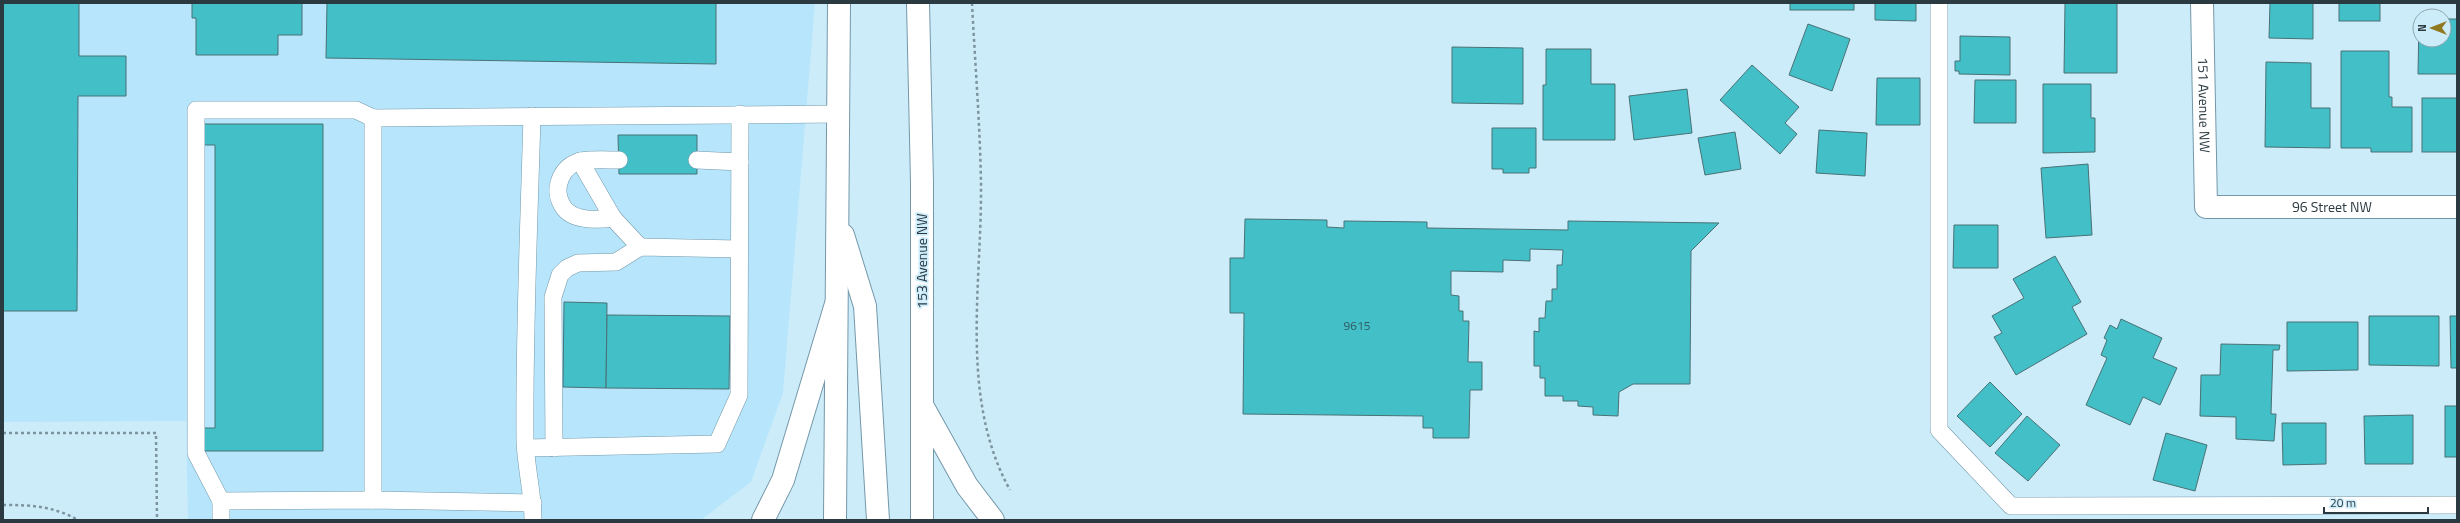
<svg xmlns="http://www.w3.org/2000/svg" width="2460" height="523" font-family="'Titillium Web',sans-serif">
<style>
.built{fill:#b7e6fc}
.building{fill:#43bfc8;stroke:#487275}
.lines{fill:none;stroke-linecap:round;stroke-linejoin:round}
.lane-casing{stroke:#7498a9;stroke-width:18}
.street-casing{stroke:#7498a9;stroke-width:24}
.secondary-casing{stroke:#7498a9;stroke-width:24}
.primary-casing{stroke:#7498a9;stroke-width:24}
.path{stroke:#7d949f;stroke-width:2.5;stroke-dasharray:3 3;stroke-linecap:butt}
.lane{stroke:#fff;stroke-width:17}
.street{stroke:#fff;stroke-width:22}
.secondary{stroke:#fff;stroke-width:22}
.primary{stroke:#fff;stroke-width:22}
.labels{text-anchor:middle;stroke-width:3.5;stroke-linejoin:round;paint-order:stroke}
.number-label{font-size:12px;fill:#315b63}
.street-label{font-size:14px;fill:#2b3a41;stroke:#cdecfa}
</style>
<rect width="100%" height="100%" fill="#cdecfa"/>
<path class="built" d="M3 3H815L783 393 751 482 701 520H188L186 421 3 422Z"/>
<g class="building">
<path d="M3 3H79V56H126V96H78L77 311H3Z"/>
<path d="M192 3H302V35H278V55H196V18H192Z"/>
<path d="M327 3H716V64L326 58Z"/>
<rect x="1790" y="3" width="64" height="7"/>
<path d="M1875 3H1916V21L1875 20Z"/>
<path d="M2065 3H2117V73H2064Z"/>
<path d="M2270 3H2313V39L2269 38Z"/>
<rect x="2339" y="3" width="41" height="18"/>
<path d="M2419 19 2420 40H2444V19H2457V74H2418Z"/>
<path d="M1808 24 1850 39 1832 91 1789 75Z"/>
<path d="M1960 36 2010 37V75L1959 74V71H1955V61H1960Z"/>
<path d="M1452 47 1523 48V104L1452 103Z"/>
<path d="M1546 49H1591V84H1615V140H1543V85H1546Z"/>
<path d="M2341 51H2389V97H2392V107H2412V152H2371V148H2341Z"/>
<path d="M2266 62 2311 63V108H2330V148L2265 147Z"/>
<path d="M1752 65 1799 107 1785 123 1797 134 1780 154 1720 100Z"/>
<path d="M1877 78H1920V125H1876Z"/>
<path d="M1975 80H2016V123H1974Z"/>
<path d="M2043 84H2091V118H2095V152L2043 153Z"/>
<path d="M1687 89 1692 133 1634 140 1629 96Z"/>
<rect x="2422" y="98" width="35" height="54"/>
<path d="M203 124H323V451H204V428H215V145H203Z"/>
<path d="M1492 128H1536V168H1529V173H1503V169H1492Z"/>
<path d="M1819 130 1867 133 1865 176 1816 173Z"/>
<path d="M1735 132 1741 169 1705 175 1698 138Z"/>
<path d="M618 135H697V174H619Z"/>
<path d="M2088 164 2092 235 2046 238 2041 168Z"/>
<path d="M1245 219 1327 220V227L1344 228V221L1427 222V228L1568 230V221L1719 223 1691 251 1690 384H1633L1619 392 1618 416 1593 415V407L1578 406V401H1563V396H1545V378H1540V366H1534V331L1539 332V318H1545L1546 301H1552V289H1557V265H1562L1563 250 1530 249V261L1503 260V272L1451 271V295L1459 296V311H1463V321H1469L1468 362H1482V390H1470L1469 438H1433V428H1423V416L1243 414 1244 313H1230V258H1244Z"/>
<path d="M1954 225H1998V268H1953Z"/>
<path d="M2055 256 2081 302 2072 307 2087 334 2016 375 1994 337 2002 333 1992 316 2024 298 2013 279Z"/>
<path d="M564 302 607 303 606 388 563 387Z"/>
<path d="M607 315 730 316 729 389 606 388Z"/>
<path d="M2369 316H2439V366L2369 365Z"/>
<path d="M2450 316H2457V368H2451Z"/>
<path d="M2121 319 2162 338 2153 358 2177 368 2160 405 2143 397 2130 425 2086 405 2107 358 2101 355 2107 340 2104 338 2110 325 2117 329Z"/>
<path d="M2287 322H2358V370L2287 371Z"/>
<path d="M2221 344 2280 345 2279 350H2273L2271 414H2276L2274 441 2236 439V417L2200 416 2201 375H2220Z"/>
<path d="M1990 382 2022 414 1990 447 1957 416Z"/>
<rect x="2445" y="406" width="12" height="51"/>
<path d="M2413 415V464H2365L2364 416Z"/>
<path d="M2027 416 2060 445 2028 481 1995 453Z"/>
<path d="M2282 423H2326V464L2283 465Z"/>
<path d="M2166 433 2207 445 2195 491 2153 480Z"/>
</g>
<g class="lines">
<defs>
<g id="lane">
<path d="M1939 3V430L2011 506 2457 505"/>
<path d="M532 116C529 225 524 333 525 441 526 468 533 494 533 520"/>
<path d="M697 160 740 162"/>
<path d="M580 161 613 218 640 247"/>
<path d="M613 218C598 220 571 222 562 205 552 188 562 165 581 161 593 159 607 160 619 160"/>
<path d="M526 448 717 444 739 395 740 114"/>
<path d="M554 448 553 297 560 275 567 268 578 263 616 262 640 247 739 249"/>
<path d="M373 500V118L838 114"/>
<path d="M221 501 196 453V110H356L373 118"/>
<path d="M221 520V501L373 500 533 503"/>
</g>
<g id="street">
<path id="s1" d="M2202 3 2206 207H2457"/>
</g>
<g id="secondary">
<path d="M918 3 922 183V520"/>
<path d="M843 235 865 306 878 520"/>
<path d="M835 520 839 3"/>
</g>
<g id="primary">
<path d="M922 405 967 486 993 520"/>
<path d="M763 520 783 480 836 304"/>
</g>
</defs>
<use href="#lane" class="lane-casing"/>
<use href="#street" class="street-casing"/>
<use href="#secondary" class="secondary-casing"/>
<use href="#primary" class="primary-casing"/>
<g class="path">
<path d="M972 3C975 63 980 124 981 184 982 285 959 398 1010 490"/>
<path d="M3 433H156L157 520"/>
<path d="M3 505C31 505 53 506 78 520"/>
</g>
<use href="#lane" class="lane"/>
<use href="#street" class="street"/>
<use href="#secondary" class="secondary"/>
<use href="#primary" class="primary"/>
</g>
<g class="labels">
<g class="number-label">
<text x="1357" y="330">9615</text>
</g>
<g class="street-label">
<text dy="5" stroke="none"><textPath href="#s1" startOffset="102">151 Avenue NW</textPath></text>
<text dy="5" stroke="none"><textPath href="#s1" startOffset="330">96 Street NW</textPath></text>
<text transform="translate(922 261) rotate(-90)" y="5">153 Avenue NW</text>
</g>
</g>
<rect width="2460" height="523" fill="none" stroke="#2b3a41" stroke-width="8"/>
<g transform="translate(2432 28) rotate(270)"><circle r="19" fill="#cdecfa" stroke="#8ca5b0"/>
<path d="M0-3L7 15L0 10L-7 15Z" fill="#907a20"/>
<text y="-6" font-size="11" font-weight="bold" text-anchor="middle" fill="#2b3a41">N</text>
</g>
<path d="M2324 507v6h104v-6" fill="none" stroke="#2b3a41" stroke-width="2"/>
<text x="2330" y="507" font-size="12" fill="#2b3a41" stroke="#cdecfa" stroke-width="3" paint-order="stroke">20 m</text>
</svg>
